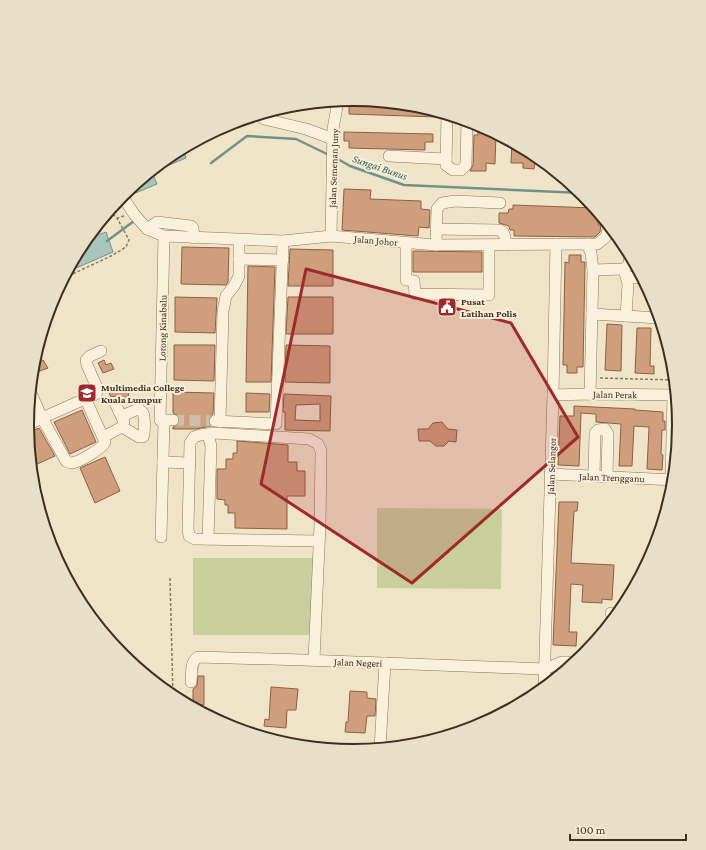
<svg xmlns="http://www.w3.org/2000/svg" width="706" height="850" font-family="'Crimson Pro',serif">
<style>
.green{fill:#c9cf9b}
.water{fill:#a9c4bc;stroke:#6f938a}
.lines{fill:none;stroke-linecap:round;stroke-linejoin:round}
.stream{stroke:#6f938a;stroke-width:2.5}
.building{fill:#cf9f7d;stroke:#8d5f41;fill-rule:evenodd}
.minor-tunnel{stroke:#ccc0a6;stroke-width:11;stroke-dasharray:11 5.5;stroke-linecap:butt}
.minor-casing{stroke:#8d765c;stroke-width:12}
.path{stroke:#8d765c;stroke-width:1.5;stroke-dasharray:3 2;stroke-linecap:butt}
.minor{stroke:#faf1dc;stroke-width:11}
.marked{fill:#9e2a2b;fill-opacity:0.2;stroke:#9e2a2b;stroke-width:3;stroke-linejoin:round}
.labels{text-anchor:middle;stroke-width:4;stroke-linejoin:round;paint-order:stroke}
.street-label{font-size:10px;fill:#3d2e20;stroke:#f7eed8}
.poi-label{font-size:10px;font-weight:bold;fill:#3d2e20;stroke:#f7eed8;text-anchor:start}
.water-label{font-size:11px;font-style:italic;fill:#2f5d5a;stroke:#f7eed8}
.rim{fill:none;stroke:#3d2e20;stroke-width:2}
</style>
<rect width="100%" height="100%" fill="#f0e4c8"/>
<g class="green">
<path d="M377 508 502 509 501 589 377 588Z"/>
<rect x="193" y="558" width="121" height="77"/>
</g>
<g class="water">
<path d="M183 148 186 158 152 172 157 184 133 194 131 188 172 154Z"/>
<path d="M106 232 113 252 67 272 86 239Z"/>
</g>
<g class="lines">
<g class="stream">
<path d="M336 158 350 166 404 185 582 193"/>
<path d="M211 163 247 136 296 139 329 155"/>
<path d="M107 241 134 221"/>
</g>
</g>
<g class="building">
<path d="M356 99 417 105 436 111V117L349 114V105H356Z"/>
<path d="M478 124 496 134 495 164 486 163V171H470L473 165 474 135H478Z"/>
<path d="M344 132 433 134V142H425V150L349 148V141H344Z"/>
<path d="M512 142 534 154 546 164 535 163 534 169 523 168V163H511Z"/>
<path d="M344 189 371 190 370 199 421 201V209L430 210 429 228 419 227 418 236 342 230Z"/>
<path d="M513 205 594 208 599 213 598 225H601L600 232 595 237 514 236V230H510L509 226 499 223V213H508L509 209H513Z"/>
<path d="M182 247 229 248 228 282 226 285 181 284Z"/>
<path d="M290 249 333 250V286H288Z"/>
<path d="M413 251 482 252V272H413Z"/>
<path d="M569 255H581V262H585V265L583 367H577V373H567V365H563L565 262 569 263Z"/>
<path d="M248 266 275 267 271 382H246Z"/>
<path d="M175 297 217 298 215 333 175 332Z"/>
<path d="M288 297H333V334H286Z"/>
<path d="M607 324 622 325 621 371 605 370Z"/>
<path d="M637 328H651L650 366H654V374L635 373Z"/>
<path d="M174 345H215L214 381 174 380Z"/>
<path d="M286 345 330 346V383L285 382Z"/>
<path d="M43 360 48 368 37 372 34 366Z"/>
<path d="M104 360 106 365 111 363 114 369 103 373 98 363Z"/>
<path d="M125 387 129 395 124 398 126 402 123 404 119 398 116 396 111 397 109 393Z"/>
<path d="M173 392 214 393 213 414 209 417 208 420 211 426 196 429H173V427L179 424 180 420 179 416 173 413Z"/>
<path d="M246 393 270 394 269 412H246Z"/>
<path d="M284 394 331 396 330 431 285 430V412H283ZM320 404V421L295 420 296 405Z"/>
<path d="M574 406 635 409V410L663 412V421H665V430H662L661 454 663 455 662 470 647 469 649 427 634 426 632 466H619L621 424 596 422V414L581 413 579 466 558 465 560 416H574Z"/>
<path d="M82 410 96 442 70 454 54 422Z"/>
<path d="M442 422 448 429 457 430 456 442 449 441 444 446H436L430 441H419L418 429H428L433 423Z"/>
<path d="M39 428 55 456 35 465 30 453 28 433Z"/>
<path d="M237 441 288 445V462H297V471H305V496H287V529L235 528V513H228V505H225V500L217 499V469H226V459H233V453H237Z"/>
<path d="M105 457 120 491 95 503 80 468Z"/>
<path d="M559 502H578L577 511H574L571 563 614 565 612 600 602 599V603L582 602 583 585 571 584 569 632H577L576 646 553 645Z"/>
<path d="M198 676H204V705H193V689L197 686Z"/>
<path d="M271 687 298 689 296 710H287L286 728 264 726 265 719 269 720Z"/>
<path d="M350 691 367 692V698L376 699 375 716H367L365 733 345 732 346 722H348Z"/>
</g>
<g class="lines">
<path class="minor-tunnel" d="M173 420 215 421"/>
<defs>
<g id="minor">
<path d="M260 114 264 119 306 129 333 139"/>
<path d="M447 114 446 165 453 170H461L466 165 467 121"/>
<path d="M389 156 446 159"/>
<path d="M122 196 134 214 147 229 164 236 283 241 331 236 436 245 597 244C607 237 608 236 608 224"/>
<path d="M147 229 157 222 191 226 193 228 194 238"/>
<path d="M436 229 499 230 503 232 505 237V245"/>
<path d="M164 236 160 420H173"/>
<path d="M331 236 333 129 338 101"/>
<path d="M406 243V280L414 281 415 294 489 295V245"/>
<path d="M587 244 591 253 593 270 590 394"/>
<path d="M436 245 437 209 442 203 455 201 500 203"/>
<path d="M239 259 283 260"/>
<path d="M624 269 628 284 626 316"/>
<path d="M593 270 624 269 629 264 630 255"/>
<path d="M627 277 642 278"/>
<path d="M592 314 659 318"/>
<path d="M30 391 42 418 96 394 98 390 87 365 86 360 90 356 101 351"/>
<path d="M553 395 590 394 676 395"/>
<path d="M122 416 138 409C140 410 142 411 143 413 145 417 145 433 143 437H139L122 427"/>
<path d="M215 421 276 424 283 241"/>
<path d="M220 422 223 311 226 296 234 286 239 276V240"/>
<path d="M27 425 42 418 66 461C68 462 69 463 72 463 79 462 102 449 105 442L85 398"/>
<path d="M208 434 211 446 208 539"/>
<path d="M103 437 122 427 124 422 115 403"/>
<path d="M163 462 190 463"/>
<path d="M550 474 674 480"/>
<path d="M594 476 595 433 598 430 605 429 608 434 607 477"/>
<path d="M671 480 673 395"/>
<path d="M161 537 164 420"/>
<path d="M611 613H618"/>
<path d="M314 660 320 525 321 451 318 444 309 439 214 433 200 435 194 437 190 443 188 529 189 536 195 539 319 541"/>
<path d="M191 682C192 673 190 662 198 657L303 660 545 669 562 662H576"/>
<path d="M544 688 553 395 556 244"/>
<path d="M380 748 385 663"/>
</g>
</defs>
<use href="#minor" class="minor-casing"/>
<g class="path">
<path d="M109 211 117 218 124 216"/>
<path d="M64 278 111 256 126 247 129 240 117 218"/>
<path d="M600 378 675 380"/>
<path d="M170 578 173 696"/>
</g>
<use href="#minor" class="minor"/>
</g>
<path class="marked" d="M306 269 511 323 578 437 412 583 261 484Z"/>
<defs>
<symbol id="civic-square" viewBox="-11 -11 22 22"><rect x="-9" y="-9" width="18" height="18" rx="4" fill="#9e2a2b" stroke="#f7eed8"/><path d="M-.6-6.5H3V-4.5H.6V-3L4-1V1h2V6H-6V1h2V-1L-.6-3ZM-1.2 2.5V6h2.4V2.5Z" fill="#fff"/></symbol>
<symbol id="school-square" viewBox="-11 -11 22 22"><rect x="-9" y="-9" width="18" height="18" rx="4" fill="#9e2a2b" stroke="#f7eed8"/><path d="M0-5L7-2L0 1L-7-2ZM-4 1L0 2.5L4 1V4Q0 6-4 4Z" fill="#fff"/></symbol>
</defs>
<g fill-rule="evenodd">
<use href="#civic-square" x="436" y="296" width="22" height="22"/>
<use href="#school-square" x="76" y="382" width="22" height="22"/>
</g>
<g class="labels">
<g class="street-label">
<text transform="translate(333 168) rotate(-88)" y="4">Jalan Semenan Juny</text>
<text transform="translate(376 240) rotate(5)" y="4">Jalan Johor</text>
<text transform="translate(162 328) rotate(-89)" y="4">Lorong Kinabalu</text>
<text transform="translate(615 394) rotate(1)" y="4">Jalan Perak</text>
<text transform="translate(551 466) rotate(-88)" y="4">Jalan Selangor</text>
<text transform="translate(612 477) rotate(2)" y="4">Jalan Trengganu</text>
<text transform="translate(358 662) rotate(2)" y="4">Jalan Negeri</text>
</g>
<g class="poi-label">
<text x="461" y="305">Pusat<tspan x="461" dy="12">Latihan Polis</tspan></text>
<text x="101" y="391">Multimedia College<tspan x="101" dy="12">Kuala Lumpur</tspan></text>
</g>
<g class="water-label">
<text transform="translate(380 167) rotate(19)" y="4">Sungai Bunus</text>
</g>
</g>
<path d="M0 0H706V850H0ZM34 425a319 319 0 1 1 638 0a319 319 0 1 1-638 0Z" fill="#e8dfc9" fill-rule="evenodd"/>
<path class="rim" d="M34 425a319 319 0 1 1 638 0a319 319 0 1 1-638 0Z"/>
<path d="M570 834v6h116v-6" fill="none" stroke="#3d2e20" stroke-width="2"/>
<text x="576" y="834" font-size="12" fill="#3d2e20" stroke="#f7eed8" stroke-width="3" paint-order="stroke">100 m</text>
</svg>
